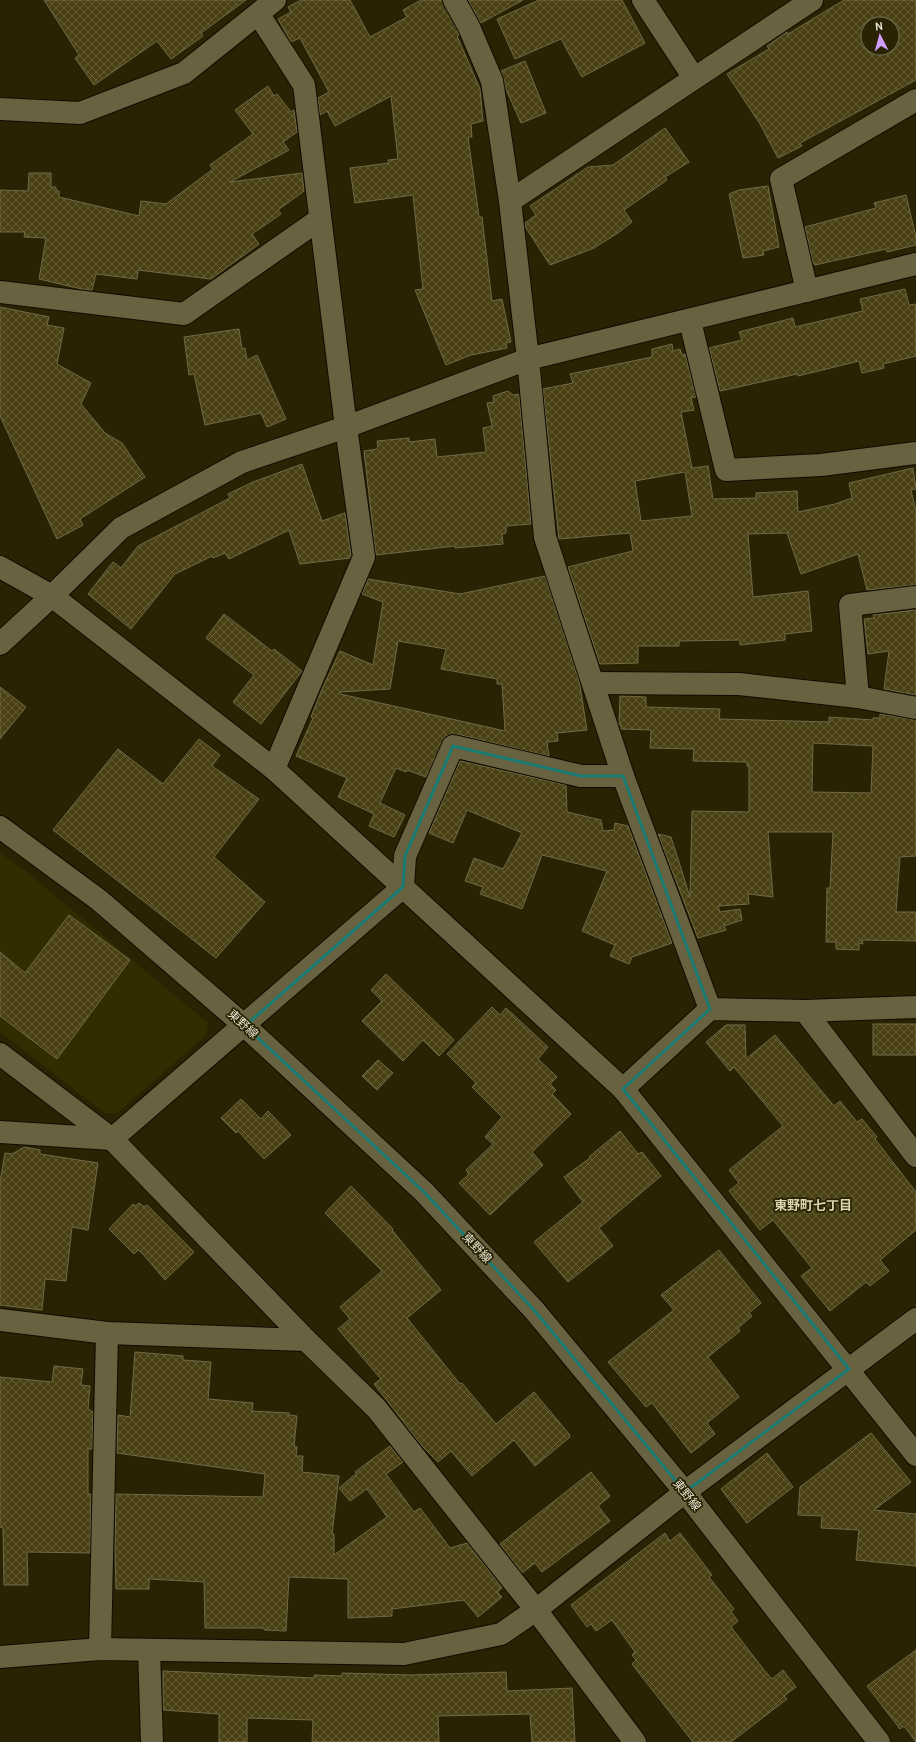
<svg xmlns="http://www.w3.org/2000/svg" width="916" height="1742" font-family="Cabin,'Noto Sans JP',sans-serif">
<style>
.built{fill:#342c01}
.building{fill:url(#building-cross-hatch);stroke:#706a48;fill-rule:evenodd}
.lines{fill:none;stroke-linecap:round;stroke-linejoin:round}
.minor-casing{stroke:#110c00;stroke-width:24}
.minor{stroke:#686241;stroke-width:22}
.marked{fill:none;stroke:#1a7b73;stroke-width:3;stroke-linejoin:round}
.labels{text-anchor:middle;stroke-width:3.5;stroke-linejoin:round;paint-order:stroke}
.street-label{font-size:12px;fill:#e6e3d1;stroke:#292303}
.neighbourhood-label{font-size:13px;font-weight:bold;fill:#dad4af;stroke:#292303}
</style>
<defs>
<pattern id="building-cross-hatch" width="8" height="8" patternUnits="userSpaceOnUse"><rect width="8" height="8" fill="#494114"/><path d="M0 0l8 8M0 8l8-8" fill="none" stroke="#635c35"/></pattern>
</defs>
<rect width="100%" height="100%" fill="#292303"/>
<path class="built" d="M0 853 24 870 208 1023 206 1035 117 1113H105L0 1032Z"/>
<g class="building">
<path d="M44 0H246L201 33 203 36 171 59 157 41 94 85 75 58 79 55Z"/>
<path d="M301 0H350L370 37 407 17 403 10 421 0H442L458 32 459 35 457 36 480 89 483 121 471 124 472 137H468L479 217H482L492 301 502 299 511 342 506 343 507 348 471 355 446 365 415 290 423 289 413 195 355 203 350 168 389 163 388 160 398 159 391 96 335 126 327 111 320 115 318 98 329 92 300 38 291 42 278 19 291 12 288 7Z"/>
<path d="M468 0H523L481 23Z"/>
<path d="M539 0H622L645 43 582 77 561 39 515 59 497 19Z"/>
<path d="M844 0H916V80L800 143 802 146 778 158 760 124 727 74 769 49 767 46 787 32 788 34ZM868 24H892V48H868Z"/>
<path d="M525 61 546 113 521 123 506 89 501 71Z"/>
<path d="M268 86 274 96 277 94 291 112 294 110 297 132 283 142 289 150 230 182 302 173 304 191 278 210 281 214 252 234 259 244 211 279 138 270 137 279 96 274 92 290H86L39 279 46 238 24 237 25 232H0V190L28 191 29 173H51V187H56V190L59 191V197L139 216 141 201 166 204 213 169 210 165 253 134 235 110Z"/>
<path d="M665 128 689 162 665 177 667 180 624 210 632 222 618 233 594 248 550 265 526 228 525 223 536 215 530 206 588 167 613 165Z"/>
<path d="M768 186 779 247 763 251 764 255 743 258 729 194 739 190Z"/>
<path d="M906 195 916 237V245L887 252 886 249 815 265 813 263 805 227 876 208 874 203Z"/>
<path d="M905 289 909 305 916 304V356L883 364 884 368 862 373 859 361 798 376 797 374 720 391 709 348 742 340 739 332 793 318 795 327 863 311 860 299Z"/>
<path d="M0 307 49 317 47 325 64 328 57 364 91 383 81 404 105 433 122 443 145 477 80 519 83 525 57 539 0 416Z"/>
<path d="M239 329 242 349 245 348 247 360 257 355 286 419 267 427 261 413 205 425 194 374 189 375 184 337Z"/>
<path d="M672 344 673 351 680 349 682 355 685 354 696 397 691 398 694 410 681 412 692 468 708 466 713 499 756 498V493L797 491 798 512 835 504 852 498 849 483 913 468 916 489 911 490 916 511V585L867 590 858 554 801 574 787 533 748 534 753 597 808 591 812 631 785 634V640L740 645V640L679 641V646H638V663L600 664 568 567 633 551 630 533 559 539 543 389 573 383 570 374 652 357V349ZM685 472 692 516 641 521 635 481Z"/>
<path d="M508 391 513 395 519 394 531 524 506 526V533L502 534 503 544 455 548V546L376 555 364 451 378 449 377 441 409 438V442L435 439 437 457 486 452 483 428 492 426 487 403 494 402 493 396Z"/>
<path d="M302 464 322 521 345 513 351 555 350 558 300 564 289 530 229 559 225 553 213 558 212 556 175 574 131 629 88 594 113 562 121 568 138 546 230 498 228 494 253 482Z"/>
<path d="M545 576 579 680 587 730 557 733 558 741 547 742 549 756 456 734 445 736 426 777 407 770 406 772 396 768 380 803 405 815 394 837 369 826 374 814 338 797 347 778 296 756 313 718 311 717 323 687 340 651 373 665 383 602 362 594 368 579 460 594ZM398 641 446 649 441 669 497 679V684H502L505 731 340 694V692L390 689Z"/>
<path d="M916 610V695L884 689 889 651 868 654 864 619 874 618 873 615Z"/>
<path d="M224 614 272 651 274 649 302 671 261 724 233 702 254 675 206 638Z"/>
<path d="M0 687 26 707 0 739Z"/>
<path d="M620 696 646 697V707L720 709 719 719 829 722V717L873 720V718H880V714L916 720V856L900 857 896 912H916V941L862 940 863 944 859 943V950L836 949V942H826L827 888H830L833 832H768L773 897 748 894 749 904 718 906 720 912 740 909 742 920 724 926 726 930 698 938 658 834 671 837 690 897 692 811 749 812V766H747V762L693 761 694 749 650 748 651 730 621 729V726L619 724ZM813 743 873 746 871 793 812 792Z"/>
<path d="M199 739 220 755 212 766 259 799 214 857 265 902 216 958 53 830 118 749 163 784Z"/>
<path d="M460 761 566 785 567 812 601 820 603 831 614 830 615 823 628 826 672 943 632 957 629 964 610 956 615 945 582 931 607 871 542 855 522 909 480 894 483 887 465 881 474 858 503 869 522 833 467 810 453 843 429 833Z"/>
<path d="M69 915 130 960 57 1059 0 1016V952L25 973Z"/>
<path d="M386 974 454 1040 439 1056 423 1040 403 1061 362 1021 382 1001 371 990Z"/>
<path d="M492 1007 500 1015 506 1008 548 1047 538 1059 557 1077 550 1084 556 1090 552 1094 571 1114 532 1152 543 1165 490 1215 459 1183 469 1174 466 1170 493 1144 485 1137 502 1117 472 1087 476 1083 447 1054Z"/>
<rect x="873" y="1024" width="43" height="31"/>
<path d="M726 1025H745L746 1059 775 1035 834 1106 840 1101 857 1122 862 1119 877 1137 875 1139 916 1192V1230L880 1260 889 1271 870 1286 866 1282 830 1311 801 1276 812 1268 773 1220 760 1230 729 1191 739 1183 729 1170 783 1126 734 1067 730 1071 706 1042Z"/>
<path d="M378 1060 393 1073 377 1090 362 1076Z"/>
<path d="M241 1099 261 1119 268 1111 291 1135 264 1159 238 1131 236 1133 221 1118Z"/>
<path d="M620 1131 638 1154 642 1152 661 1176 599 1228 613 1246 568 1282 534 1242 583 1202 564 1177 590 1158 589 1157Z"/>
<path d="M24 1147 40 1150V1154L98 1163 88 1230 72 1227 66 1281 45 1279 42 1310 0 1305V1182L5 1153 12 1154Z"/>
<path d="M351 1186 393 1229 392 1230 441 1290 407 1318 460 1384 462 1383 496 1424 534 1392 569 1434 570 1437 535 1466 514 1440 472 1476 451 1451 438 1462 423 1447 374 1384 381 1379 338 1329 350 1319 340 1307 382 1271 325 1213Z"/>
<path d="M139 1203 144 1207 147 1205 194 1252 165 1280 143 1254 138 1250 134 1254 109 1229 133 1204 135 1206Z"/>
<path d="M719 1250 761 1303 749 1313 752 1316 738 1328 740 1331 708 1357 739 1397 707 1423 715 1434 691 1453 652 1403 646 1407 608 1362 674 1310 661 1295Z"/>
<path d="M135 1352 183 1356V1360L211 1362 208 1399 253 1403 252 1411 289 1413V1415L297 1416 294 1446 297 1447 296 1456H303L302 1472 339 1476 332 1534H334V1555L387 1517 367 1489 350 1501 339 1488 357 1473 355 1472 390 1446 403 1462 386 1474 414 1512 420 1508 450 1548 467 1543 502 1588 497 1592 502 1597 478 1617 464 1600 392 1609V1616L348 1618V1579L289 1577 286 1631 264 1630V1628H205L204 1582 149 1579V1589H116L115 1553 116 1494 263 1497 265 1474 117 1453 118 1415 130 1417Z"/>
<path d="M54 1366 83 1369 81 1385 90 1386 88 1409 93 1412 92 1449H88V1494H91L90 1553 27 1552 28 1585H4L3 1528 0 1527V1377L52 1382Z"/>
<path d="M871 1433 911 1482 874 1510 916 1514V1566L856 1560 859 1530 821 1528 822 1516 798 1515 800 1487Z"/>
<path d="M767 1453 793 1487 747 1523 721 1489Z"/>
<path d="M591 1472 610 1496 598 1506 610 1521 542 1572 535 1563 522 1573 500 1544Z"/>
<path d="M665 1533 670 1541 680 1533 712 1575 709 1577 734 1609 731 1612 738 1621 731 1627 764 1670 772 1679 783 1670 796 1687 784 1696 787 1699 731 1742H693L632 1664 636 1660 632 1655 635 1652 612 1620 596 1631 591 1624 587 1627 571 1605Z"/>
<path d="M916 1650V1742L904 1726 900 1729 867 1686Z"/>
<path d="M163 1671 314 1678V1675L342 1676V1673L411 1675 506 1672 507 1691 572 1688 575 1742H532L530 1714 438 1716 439 1742H312L313 1720 247 1718V1742H219V1714L163 1710Z"/>
</g>
<g class="lines">
<defs>
<g id="minor">
<path d="M454 0 469 27 492 81 510 201 528 359 545 537 623 776 710 1009"/>
<path d="M643 0 694 78"/>
<path d="M259 15 304 85 346 427 364 557 274 769"/>
<path d="M0 109 80 113 184 73 275 0"/>
<path d="M510 201 812 0"/>
<path d="M807 291 781 179 916 100"/>
<path d="M0 292 184 314 320 219"/>
<path d="M690 321 726 470 821 465 916 453"/>
<path d="M0 567 52 596 274 769 623 1089 916 1455"/>
<path d="M0 644 52 596 121 528 242 462 346 427 528 359 916 264"/>
<path d="M593 683 739 684 858 697 916 708"/>
<path d="M858 697 850 605 916 597"/>
<path d="M0 827 99 900 245 1026 424 1192 534 1310 685 1492 879 1742"/>
<path d="M805 1011 916 1156"/>
<path d="M0 1054 112 1139 306 1340 376 1408 536 1610 635 1742"/>
<path d="M623 1089 710 1009 805 1011 916 1007"/>
<path d="M0 1132 112 1139 403 887 405 856 453 746 581 776H623"/>
<path d="M0 1320 107 1333 306 1340"/>
<path d="M100 1649 107 1333"/>
<path d="M149 1650 152 1742"/>
<path d="M0 1657 100 1649 404 1654 501 1634 536 1610 685 1492 916 1319"/>
</g>
</defs>
<use href="#minor" class="minor-casing"/>
<use href="#minor" class="minor"/>
</g>
<path class="marked" d="M453 746 581 776H623L710 1009 623 1089 849 1369 685 1492 534 1310 424 1192 245 1026 403 887 405 856Z"/>
<g class="labels">
<g class="street-label">
<text transform="translate(243 1024) rotate(42)" y="4">東野線</text>
<text transform="translate(477 1248) rotate(47)" y="4">東野線</text>
<text transform="translate(687 1495) rotate(51)" y="4">東野線</text>
</g>
<g class="neighbourhood-label">
<text x="813" y="1210">東野町七丁目</text>
</g>
</g>
<g transform="translate(880 36) rotate(354)"><circle r="19" fill="#292303" stroke="#757055"/>
<path d="M0-3L7 15L0 10L-7 15Z" fill="#d19dfe"/>
<text y="-6" font-size="11" font-weight="bold" text-anchor="middle" fill="#e6e3d1">N</text>
</g>
</svg>
